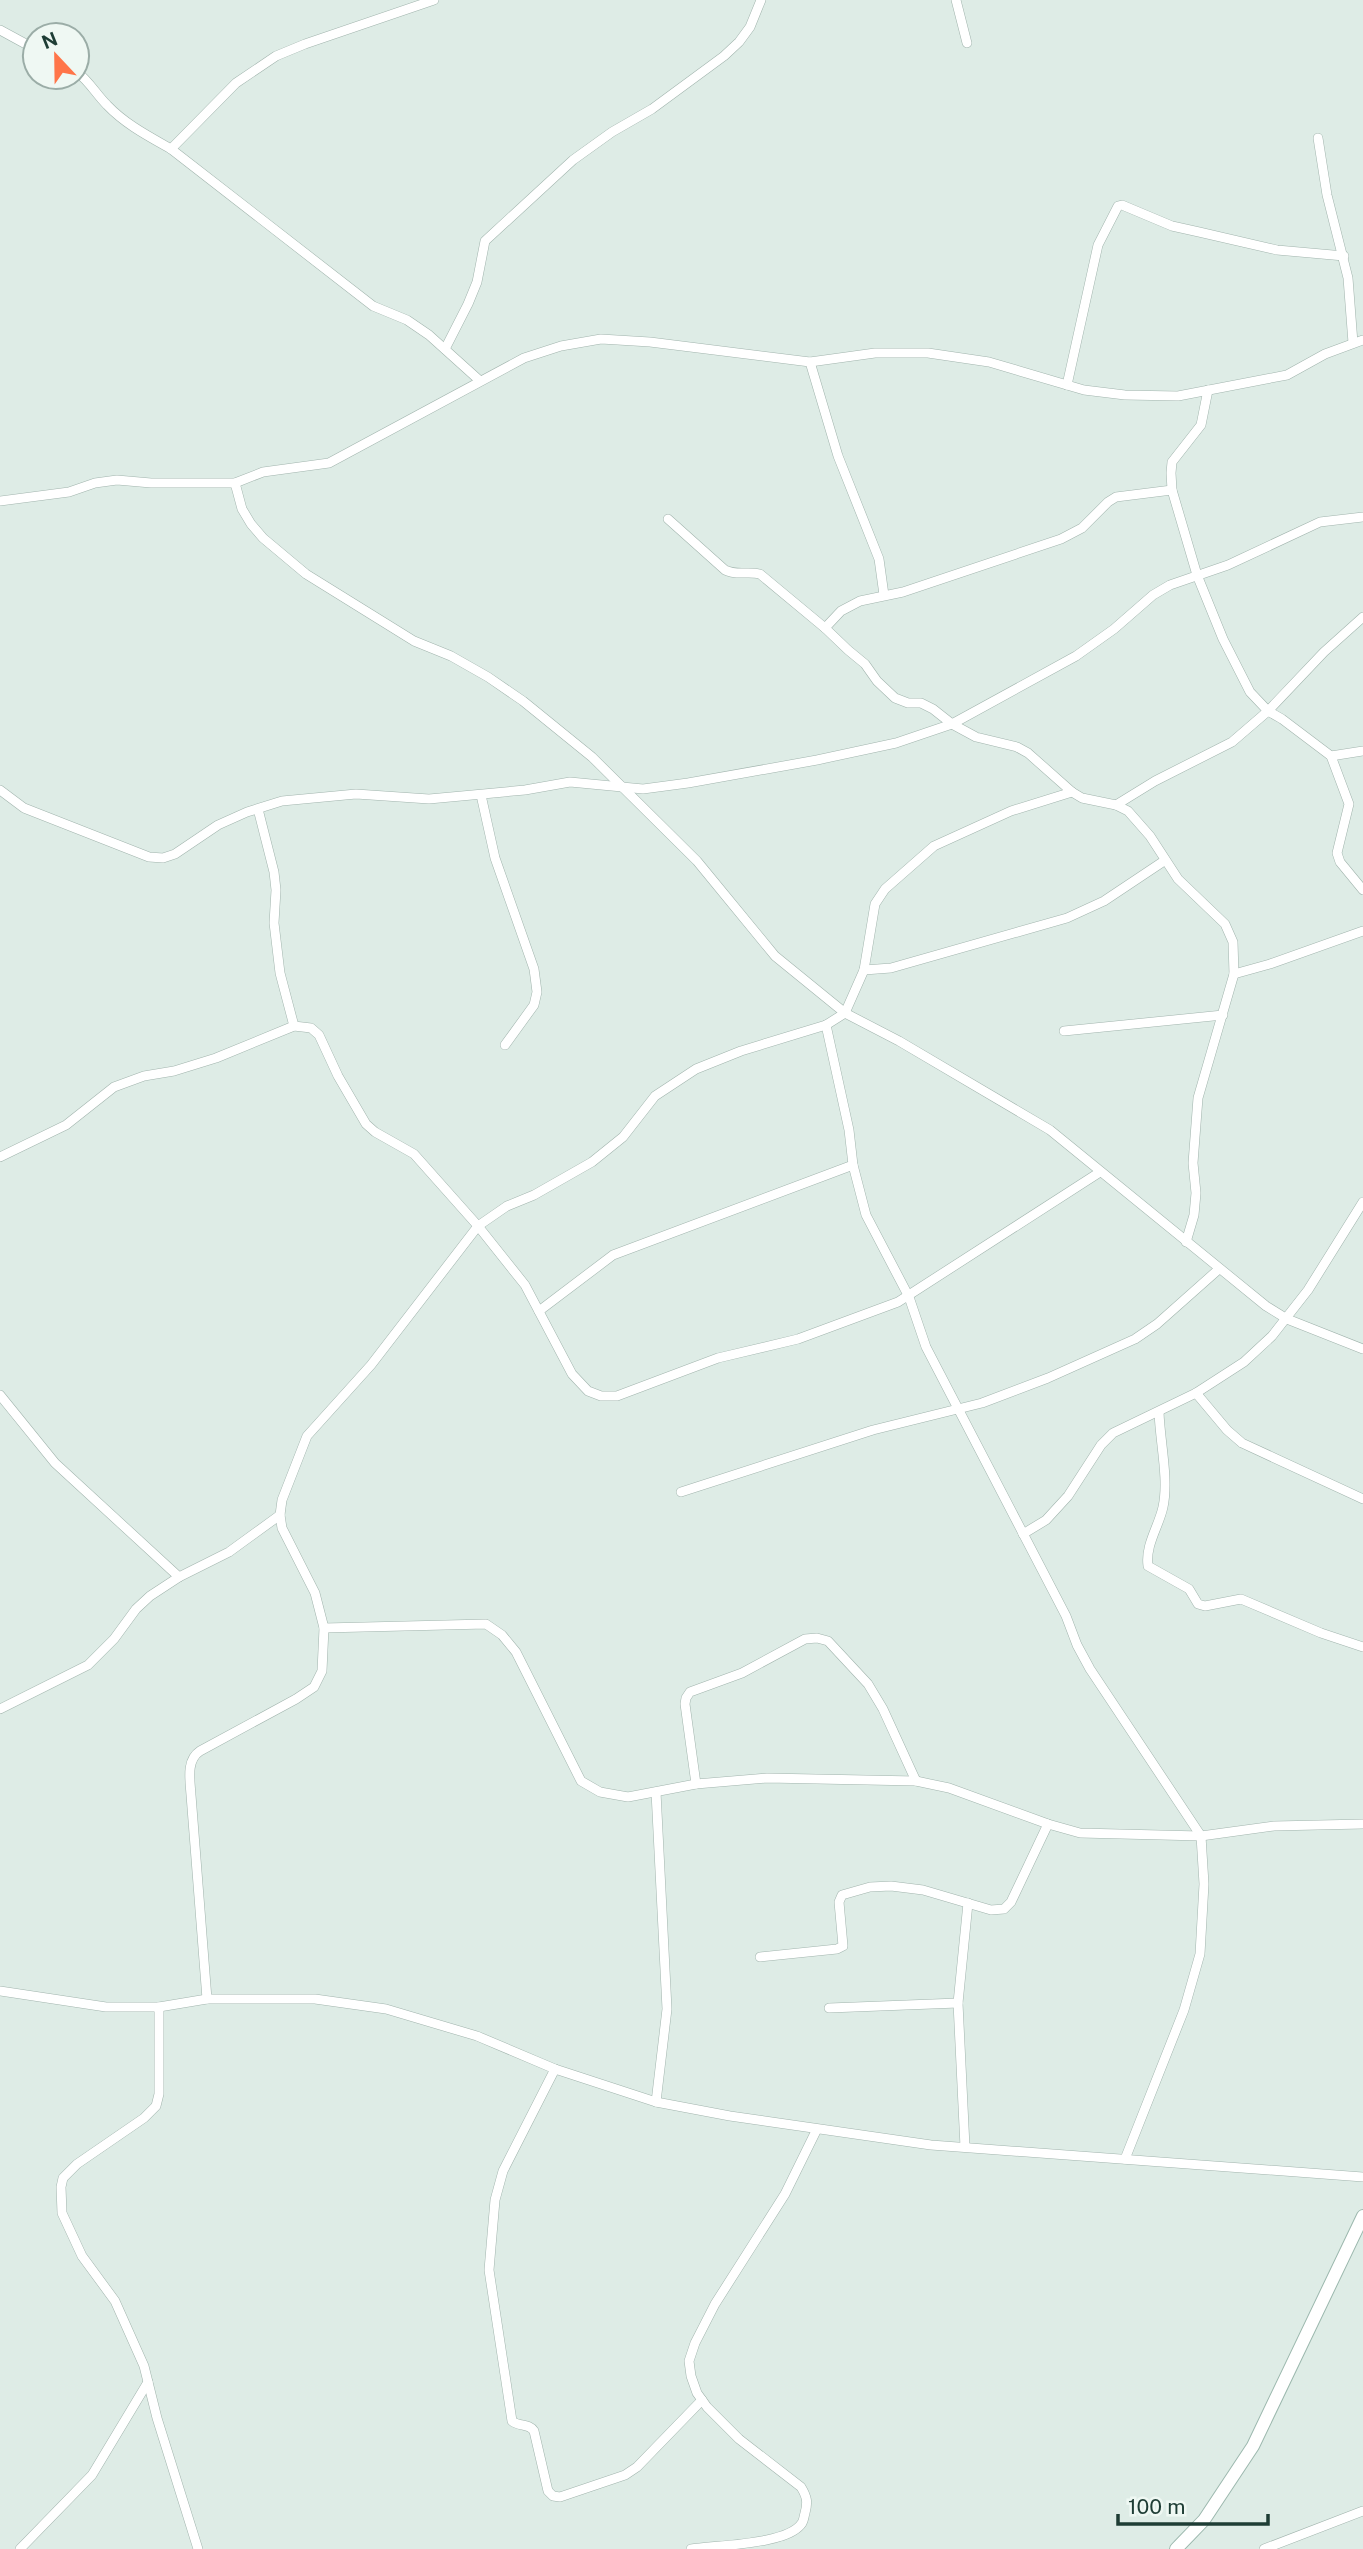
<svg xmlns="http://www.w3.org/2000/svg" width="1363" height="2549" font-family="'Public Sans',sans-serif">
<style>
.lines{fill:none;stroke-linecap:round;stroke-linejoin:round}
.street-casing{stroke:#a1b4ad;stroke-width:10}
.secondary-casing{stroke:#9cb8ae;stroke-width:14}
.street{stroke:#fff;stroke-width:9}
.secondary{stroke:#fff;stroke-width:12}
</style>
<rect width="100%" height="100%" fill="#deece6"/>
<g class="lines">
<defs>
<g id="street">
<path d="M956 0 967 43"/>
<path d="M0 30 35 49"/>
<path d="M77 72C89 81 96 94 107 105 125 124 148 136 171 149L373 306 407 320 429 335 479 380"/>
<path d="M1318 138 1327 195 1348 278 1353 343"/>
<path d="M171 149 236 83 276 56 305 44 434 0"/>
<path d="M445 349 468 304 477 282 485 241 573 160 612 132 652 109 724 56 739 42 750 27 761 0"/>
<path d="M810 362 838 456 879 559 884 595"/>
<path d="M1067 385 1098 245 1118 206 1122 205 1172 226 1199 232 1277 250 1344 256"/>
<path d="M1208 390 1201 425 1172 462 1171 473 1172 490 1197 575 1223 639 1250 692 1268 711 1282 719 1331 756 1349 804 1337 853 1340 862 1363 890"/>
<path d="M235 483 242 509 251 524 263 538 306 574 414 641 451 656 488 677 523 701 592 757 697 861 775 956 845 1013 864 970 875 904 885 889 934 846 1011 811 1072 792"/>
<path d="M1172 490 1116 497 1108 502 1082 528 1061 539 903 592 860 601 841 611 825 628 848 650 865 664 877 681 895 698 908 703H921L933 709 952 724 976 737 1017 747 1028 753 1072 792 1082 798 1116 805 1128 811 1150 836 1178 879 1225 924 1233 942 1234 974 1198 1098 1193 1163 1196 1193 1194 1215 1186 1242"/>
<path d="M0 501 69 492 95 483 117 480 151 483H235L263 472 329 463 524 358 561 346 601 339 650 342 810 362 875 353H928L989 362 1084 390 1125 395 1178 396 1287 375 1325 354 1363 340"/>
<path d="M668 519 725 570C736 576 748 571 760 574L825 628"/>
<path d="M1331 756 1363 751"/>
<path d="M0 790 24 808 149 857 163 858 175 854 218 825 247 812 282 801 356 794 429 799 525 790 570 782 643 789 688 783 817 760 896 743 952 724 1076 656 1114 629 1153 595 1170 585 1228 565 1320 522 1363 517"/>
<path d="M481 795 495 858 534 969 537 992 534 1005 505 1045"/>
<path d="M1116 805 1155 781 1232 742 1268 711 1324 652 1363 617"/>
<path d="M258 809 274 872 276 890 274 923 280 973 294 1026"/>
<path d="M864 970 891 968 1067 918 1104 901 1164 861"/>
<path d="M1234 974 1270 964 1363 931"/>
<path d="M826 1025 849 1130 853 1165 866 1215 909 1297 926 1347 1066 1616 1077 1645 1090 1669 1201 1836 1204 1884 1200 1954 1184 2010 1125 2159"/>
<path d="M1064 1031 1223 1015"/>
<path d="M0 1157 66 1125 114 1087 144 1076 174 1071 216 1058 294 1026 311 1028 319 1035 338 1076 366 1124 375 1132 414 1154 478 1226 525 1285 572 1374 588 1391 601 1396H617L718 1358 798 1339 898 1302 1100 1172"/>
<path d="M539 1311 613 1255 853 1165"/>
<path d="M1196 1393 1227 1430 1242 1443 1363 1499"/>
<path d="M0 1395 55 1463 179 1577"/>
<path d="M1159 1412C1160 1442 1169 1479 1163 1507 1159 1526 1145 1545 1148 1566L1189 1589 1198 1604 1205 1606 1241 1599 1321 1633 1363 1647"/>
<path d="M681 1492 873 1430 982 1403 1048 1378 1135 1339 1157 1324 1219 1269"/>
<path d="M1023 1534 1046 1520 1068 1496 1101 1445 1113 1433 1196 1393 1244 1362 1272 1336 1308 1290 1363 1202"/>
<path d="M324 1628 486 1624 502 1635 516 1652 581 1781 600 1792 628 1797 696 1784 767 1778 916 1781 949 1788 1048 1824 1080 1833 1201 1836 1274 1826 1363 1824"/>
<path d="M0 1709 88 1665 114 1639 136 1609 150 1596 179 1577 229 1552 280 1515"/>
<path d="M696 1784 685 1704 686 1698 690 1692 742 1673 805 1639 817 1638 828 1641 868 1684 883 1709 916 1781"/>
<path d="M656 1792 667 2009 656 2102"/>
<path d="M760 1957 837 1949 843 1946 839 1902 842 1895 870 1887 891 1886 923 1890 991 1910 1004 1909 1011 1902 1048 1824"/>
<path d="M0 1991 106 2007H159L207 1999H315L386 2009 477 2036 555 2069 656 2102 730 2116 931 2145 1363 2177"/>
<path d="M207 1999 191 1795C190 1780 186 1760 200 1751L296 1699 314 1687 322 1671 324 1628 315 1593 282 1528 280 1515 282 1500 307 1436 371 1365 478 1226 507 1206 534 1195 592 1162 623 1137 655 1096 696 1069 741 1051 826 1025 845 1013 899 1041 1050 1130 1266 1306 1287 1319 1363 1349"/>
<path d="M159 2007V2094L156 2106 144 2118 77 2164 63 2178 61 2187 62 2213 82 2256 115 2301 144 2366 157 2418 198 2549"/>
<path d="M829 2008 958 2003"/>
<path d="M555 2069 503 2171 495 2200 489 2270 512 2421C519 2427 529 2423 534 2431L548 2491 553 2496 560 2497 625 2475 637 2467 702 2400"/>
<path d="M965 2147 958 2003 968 1903"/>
<path d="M20 2549 92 2475 148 2382"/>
<path d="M691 2549C716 2545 788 2545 802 2523 804 2520 804 2516 805 2513 808 2502 807 2497 801 2487L739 2439 707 2407 697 2393 691 2376 689 2361 695 2343 715 2304 785 2194 817 2129"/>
<path d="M1264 2549 1363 2511"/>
</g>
<path id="secondary" d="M1176 2549 1204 2520 1253 2446 1363 2216"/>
</defs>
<use href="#street" class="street-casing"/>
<use href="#secondary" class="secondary-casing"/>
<use href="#street" class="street"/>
<use href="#secondary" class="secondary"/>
</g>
<g transform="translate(56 56) rotate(338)"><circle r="33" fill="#eff8f3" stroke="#9bada7" stroke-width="2"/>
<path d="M0-5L12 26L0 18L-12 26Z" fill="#ff7549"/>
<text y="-10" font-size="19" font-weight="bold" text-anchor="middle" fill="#1e3d35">N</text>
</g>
<path d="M1118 2514v10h150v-10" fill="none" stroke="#1e3d35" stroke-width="3.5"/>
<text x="1128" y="2514" font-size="21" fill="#1e3d35" stroke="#eff8f3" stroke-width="5" paint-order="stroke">100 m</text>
</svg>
